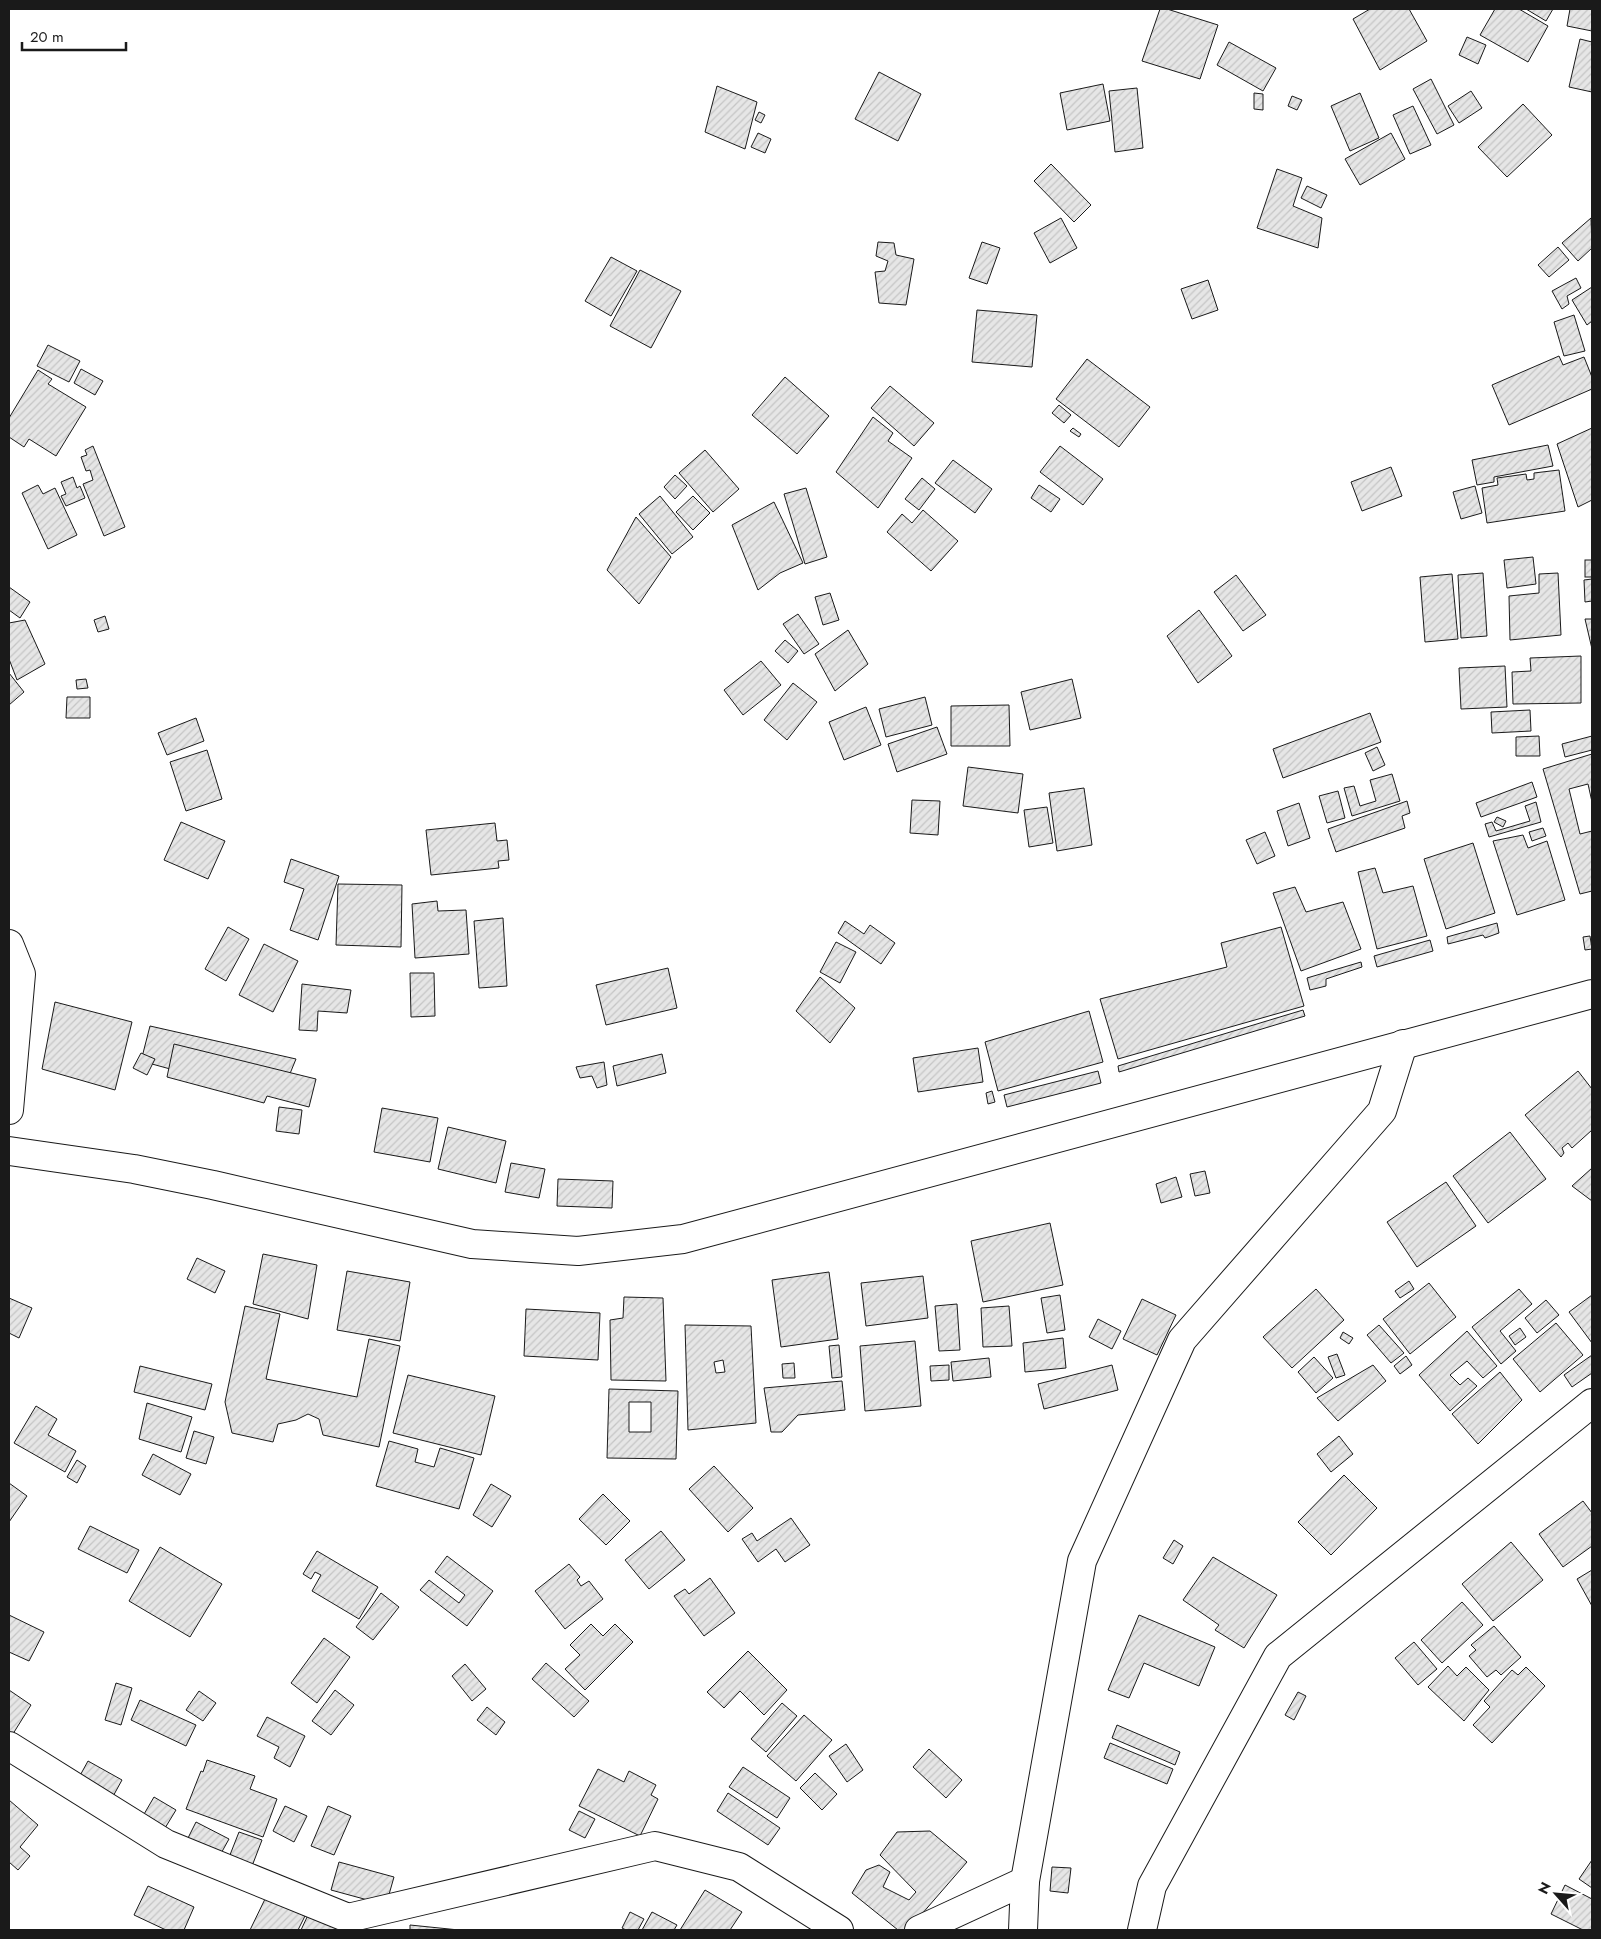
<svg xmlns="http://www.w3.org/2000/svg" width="1601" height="1939" font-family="Jost,sans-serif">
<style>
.building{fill:url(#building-hatch);stroke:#1a1a1a;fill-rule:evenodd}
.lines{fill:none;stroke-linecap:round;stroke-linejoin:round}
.minor-casing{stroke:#1a1a1a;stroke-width:30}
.highway-casing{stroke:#1a1a1a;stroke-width:30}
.minor{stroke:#fff;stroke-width:28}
.highway{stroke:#fff;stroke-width:28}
</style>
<defs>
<pattern id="building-hatch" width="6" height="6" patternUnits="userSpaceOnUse" patternTransform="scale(1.25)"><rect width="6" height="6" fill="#e6e6e6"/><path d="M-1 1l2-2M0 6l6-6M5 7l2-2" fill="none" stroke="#c5c5c5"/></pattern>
</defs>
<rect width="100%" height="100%" fill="#fff"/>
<g class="building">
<path d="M1160 9H1167L1218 25 1200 79 1142 61Z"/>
<path d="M1370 9H1409L1427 41 1380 70 1353 19Z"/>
<path d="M1495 9H1519L1548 26 1528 62 1480 35Z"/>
<path d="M1526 9H1553L1546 21Z"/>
<path d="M1570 9H1592V31L1567 26Z"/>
<path d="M1467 37 1486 45 1478 64 1459 55Z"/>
<path d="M1580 39 1592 42V92L1569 87Z"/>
<path d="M1229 42 1276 68 1263 91 1217 65Z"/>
<path d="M879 72 921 94 898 141 855 119Z"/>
<path d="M1431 79 1454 125 1437 134 1413 89Z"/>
<path d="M1103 84 1110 121 1067 130 1060 93Z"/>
<path d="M717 86 757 102 745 149 705 132Z"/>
<path d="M1137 88 1143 148 1115 152 1109 91Z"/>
<path d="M1471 91 1482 108 1459 123 1448 106Z"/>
<path d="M1254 93 1263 94V110L1254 109Z"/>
<path d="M1360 93 1379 138 1350 151 1331 106Z"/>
<path d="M1292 96 1302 100 1297 110 1288 106Z"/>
<path d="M1523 104 1552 135 1507 177 1478 147Z"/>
<path d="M1413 106 1431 145 1410 154 1393 115Z"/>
<path d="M759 112 765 115 761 123 755 120Z"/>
<path d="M758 133 771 139 765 153 751 147Z"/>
<path d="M1391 133 1405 159 1360 185 1345 159Z"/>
<path d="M1051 164 1091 205 1074 222 1034 181Z"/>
<path d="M1277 169 1302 178 1293 206 1322 218 1318 248 1257 228Z"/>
<path d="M1307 186 1327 195 1321 208 1301 198Z"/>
<path d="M1061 218 1077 248 1050 263 1034 233Z"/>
<path d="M1591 218 1592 248 1578 261 1562 243Z"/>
<path d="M878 242 894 243 896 255 914 259 906 305 879 303 875 272 885 271 888 261 876 256Z"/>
<path d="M982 242 1000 248 987 284 969 278Z"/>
<path d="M1558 247 1569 260 1549 277 1538 265Z"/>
<path d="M611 257 637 271 611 316 585 301Z"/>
<path d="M640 270 681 291 651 348 610 326Z"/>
<path d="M1576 278 1581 288 1567 296 1569 304 1562 309 1552 291Z"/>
<path d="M1208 280 1218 310 1192 319 1181 289Z"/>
<path d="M1592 287V321L1587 325 1572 300Z"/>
<path d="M977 310 1037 315 1032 367 972 362Z"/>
<path d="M1574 315 1585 351 1564 356 1554 322Z"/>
<path d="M48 345 80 361 69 382 37 366Z"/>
<path d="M1559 356 1563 365 1584 357 1592 377V389L1509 425 1492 385Z"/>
<path d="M1087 359 1150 407 1119 447 1056 399Z"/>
<path d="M81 369 103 381 95 395 74 383Z"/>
<path d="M38 370 52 379 48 384 86 407 56 456 29 439 24 447 9 437V418Z"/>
<path d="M785 377 829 416 797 454 752 415Z"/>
<path d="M890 386 934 423 914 446 871 408Z"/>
<path d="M1059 405 1071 415 1064 423 1052 413Z"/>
<path d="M873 417 893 433 888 441 912 458 878 508 836 472Z"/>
<path d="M1073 428 1081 434 1079 437 1070 431Z"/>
<path d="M1592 428V500L1578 507 1557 444Z"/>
<path d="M1548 445 1553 466 1494 477V482L1477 485 1472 460Z"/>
<path d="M93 446 125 527 104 536 83 484 93 480 90 470 86 471 81 457 87 455 85 450Z"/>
<path d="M1060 446 1103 479 1083 505 1040 472Z"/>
<path d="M705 450 739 489 713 512 679 473Z"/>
<path d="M953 460 992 489 975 513 935 483Z"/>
<path d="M1391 467 1402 496 1362 511 1351 482Z"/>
<path d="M1559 470 1565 511 1487 523 1482 488 1498 485 1497 478 1526 474 1527 480 1534 479V473Z"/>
<path d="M675 475 687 486 675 499 664 487Z"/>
<path d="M73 477 77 488 80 486 85 498 66 506 61 496 66 494 61 482Z"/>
<path d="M922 478 935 489 919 510 905 499Z"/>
<path d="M38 485 43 494 55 488 77 535 48 549 22 493Z"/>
<path d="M1039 485 1060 499 1051 512 1031 498Z"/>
<path d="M1475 486 1482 513 1461 519 1453 492Z"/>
<path d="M806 488 827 557 805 564 784 494Z"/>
<path d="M660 496 693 537 672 554 639 514Z"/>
<path d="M693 496 710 513 693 530 676 512Z"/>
<path d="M774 502 803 563 780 573 758 590 732 525Z"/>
<path d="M923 510 958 541 931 571 887 532 902 514 912 523Z"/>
<path d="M636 517 671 557 639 604 607 570Z"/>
<path d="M1533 557 1536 584 1507 588 1504 560Z"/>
<rect x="1585" y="560" width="7" height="17"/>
<path d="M1483 573 1487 636 1461 638 1458 575Z"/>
<path d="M1558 573 1561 635 1510 640 1509 596 1539 593V574Z"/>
<path d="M1452 574 1458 639 1425 642 1420 577Z"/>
<path d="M1236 575 1266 615 1243 631 1214 592Z"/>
<path d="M1592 579V601L1585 602 1584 580Z"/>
<path d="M9 587 30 602 20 618 9 610Z"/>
<path d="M830 593 839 620 823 625 815 597Z"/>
<path d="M1199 610 1232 656 1198 683 1167 636Z"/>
<path d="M798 614 819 644 804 654 783 624Z"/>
<path d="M105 616 109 629 98 632 94 620Z"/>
<path d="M1585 619H1592V649Z"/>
<path d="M25 620 45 664 17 680 9 659V623Z"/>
<path d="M848 630 868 664 835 691 815 654Z"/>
<path d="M785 640 798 651 788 663 775 651Z"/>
<path d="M1581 656V703L1513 704 1512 672 1531 671 1530 658Z"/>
<path d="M761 661 781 685 743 715 724 690Z"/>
<path d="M1505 666 1507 707 1461 709 1459 668Z"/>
<path d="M9 673 24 692 9 705Z"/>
<path d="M86 679 88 688 77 689 76 680Z"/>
<path d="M1072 679 1081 718 1030 730 1021 692Z"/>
<path d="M793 683 817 702 787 740 764 720Z"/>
<path d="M67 697H90V718H66Z"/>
<path d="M925 697 932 725 886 737 879 709Z"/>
<path d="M1009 705 1010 746H951V706Z"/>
<path d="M866 707 881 745 844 760 829 722Z"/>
<path d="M1530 710 1531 731 1492 733 1491 712Z"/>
<path d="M1370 713 1381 742 1283 778 1273 749Z"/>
<path d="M196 718 204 741 167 755 158 733Z"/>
<path d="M937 727 947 754 897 772 888 744Z"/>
<path d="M1539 736 1540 756H1516V737Z"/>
<path d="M1592 736V750L1565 757 1562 744Z"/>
<path d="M1377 747 1385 765 1373 771 1365 753Z"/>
<path d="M207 750 222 799 186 811 170 762Z"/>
<path d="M1592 754V802L1588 784 1569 789 1580 834 1592 831V891L1580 894 1543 769Z"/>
<path d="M968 767 1023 774 1018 813 963 806Z"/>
<path d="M1392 774 1400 801 1352 816 1344 788 1354 786 1360 806 1376 801 1370 780Z"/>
<path d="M1532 782 1537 797 1481 817 1476 803Z"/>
<path d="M1084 788 1092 845 1057 851 1049 793Z"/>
<path d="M1338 791 1345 818 1327 823 1319 796Z"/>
<path d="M912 800 940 801 938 835 910 833Z"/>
<path d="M1407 801 1410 813 1402 816 1405 828 1336 852 1328 829Z"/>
<path d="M1536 802 1541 822 1489 837 1485 824 1492 822 1496 831 1530 821 1525 806Z"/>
<path d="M1299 803 1310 838 1288 846 1277 811Z"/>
<path d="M1047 807 1053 843 1029 847 1024 810Z"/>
<path d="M1497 817 1506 821 1503 827 1494 822Z"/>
<path d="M181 822 225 841 208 879 164 860Z"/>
<path d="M495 823 497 841 507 840 509 860 498 861 499 868 431 875 426 830Z"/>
<path d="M1543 828 1546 836 1532 841 1529 832Z"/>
<path d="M1265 832 1275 856 1257 864 1246 840Z"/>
<path d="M1523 835 1528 848 1547 841 1565 900 1517 915 1493 841Z"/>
<path d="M1473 843 1495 913 1446 929 1424 859Z"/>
<path d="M291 859 339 876 318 940 290 930 304 889 284 882Z"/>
<path d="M1375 868 1383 893 1413 886 1427 936 1377 949 1358 872Z"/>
<path d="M338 884 402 885 401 947 336 945Z"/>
<path d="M1295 887 1306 912 1343 902 1361 949 1301 971 1273 893Z"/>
<path d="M437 901 438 911 466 910 469 954 415 958 412 904Z"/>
<path d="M503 918 507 986 479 988 474 921Z"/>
<path d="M845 921 864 934 870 925 895 943 881 964 838 933Z"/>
<path d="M1497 923 1499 933 1485 938 1483 935 1448 944 1447 937Z"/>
<path d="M228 927 249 939 226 981 205 969Z"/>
<path d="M1281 927 1304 1006 1118 1059 1100 999 1227 967 1221 943Z"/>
<path d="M1590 936 1592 949 1585 950 1583 937Z"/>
<path d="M1430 940 1433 951 1377 967 1374 956Z"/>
<path d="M836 942 856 952 840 983 820 972Z"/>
<path d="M264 944 298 961 273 1012 239 995Z"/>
<path d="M1361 962 1362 967 1326 979V986L1310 990 1307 978Z"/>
<path d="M668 968 677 1008 606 1025 596 985Z"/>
<path d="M410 973H434L435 1016 411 1017Z"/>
<path d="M820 977 855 1008 830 1043 796 1011Z"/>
<path d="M302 984 351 990 347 1013 318 1011 317 1031 299 1030Z"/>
<path d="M55 1002 132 1022 115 1090 42 1069Z"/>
<path d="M1303 1010 1305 1016 1119 1072 1118 1066Z"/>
<path d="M1089 1011 1103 1062 998 1091 985 1042Z"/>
<path d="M150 1026 296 1059 282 1093 244 1082 236 1087 141 1061Z"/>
<path d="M174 1044 316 1079 309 1107 267 1096 264 1103 167 1077Z"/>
<path d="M978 1048 983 1082 918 1092 913 1058Z"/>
<path d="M141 1053 155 1059 147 1075 133 1068Z"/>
<path d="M662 1054 666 1073 617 1086 613 1066Z"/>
<path d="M604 1062 607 1085 597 1088 592 1076 580 1078 576 1067Z"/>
<path d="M1098 1071 1101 1083 1007 1107 1004 1095Z"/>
<path d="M1578 1071 1592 1089V1130L1572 1148 1568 1143 1562 1148 1564 1153 1561 1157 1525 1115Z"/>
<path d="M992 1091 995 1102 988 1104 986 1093Z"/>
<path d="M279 1107 302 1110 299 1134 276 1131Z"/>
<path d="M382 1108 438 1118 430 1162 374 1152Z"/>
<path d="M448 1127 506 1141 496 1183 438 1169Z"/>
<path d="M1510 1132 1546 1179 1488 1223 1453 1176Z"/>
<path d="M511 1163 545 1169 539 1198 505 1192Z"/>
<path d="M1592 1168V1201L1572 1186Z"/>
<path d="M1205 1171 1210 1193 1195 1196 1190 1174Z"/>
<path d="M1176 1177 1182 1197 1161 1203 1156 1184Z"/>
<path d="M558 1179 613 1181 612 1208 557 1206Z"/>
<path d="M1446 1182 1476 1226 1417 1267 1387 1222Z"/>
<path d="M1050 1223 1063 1285 983 1302 971 1241Z"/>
<path d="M263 1254 317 1265 308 1319 253 1304Z"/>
<path d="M197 1258 225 1271 215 1293 187 1279Z"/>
<path d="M347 1271 410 1282 400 1341 337 1330Z"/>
<path d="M829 1272 838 1339 781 1347 772 1280Z"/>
<path d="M923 1276 928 1318 866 1326 861 1283Z"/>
<path d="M1409 1281 1414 1289 1400 1298 1395 1291Z"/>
<path d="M1429 1283 1456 1317 1410 1354 1383 1319Z"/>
<path d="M1316 1289 1344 1320 1292 1368 1263 1337Z"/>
<path d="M1519 1289 1532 1304 1500 1331 1516 1351 1501 1364 1472 1327Z"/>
<path d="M1060 1295 1065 1330 1047 1333 1041 1298Z"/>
<path d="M1592 1295V1343L1569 1312Z"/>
<path d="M624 1297 663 1298 666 1381 611 1380 610 1320 623 1318Z"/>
<path d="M9 1298 32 1308 19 1338 9 1333Z"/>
<path d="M1142 1299 1176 1315 1157 1355 1123 1339Z"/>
<path d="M1546 1300 1559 1315 1537 1333 1525 1318Z"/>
<path d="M957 1304 960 1350 939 1351 935 1306Z"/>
<path d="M245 1306 280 1314 266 1379 357 1397 369 1339 400 1346 379 1447 323 1435 319 1419 308 1414 296 1420 278 1424 273 1442 232 1433 225 1402Z"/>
<path d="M1009 1306 1012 1346 983 1347 981 1308Z"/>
<path d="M526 1309 600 1313 598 1360 524 1356Z"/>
<path d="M1098 1319 1121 1331 1112 1349 1089 1337Z"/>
<path d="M1556 1323 1583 1355 1540 1392 1513 1359Z"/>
<path d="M685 1325 751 1326 756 1423 688 1430ZM723 1360 725 1372 716 1373 714 1362Z"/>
<path d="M1379 1325 1404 1353 1391 1363 1367 1335Z"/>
<path d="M1520 1328 1526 1337 1515 1345 1509 1336Z"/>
<path d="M1467 1331 1497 1366 1483 1378 1467 1361 1450 1375 1460 1385 1468 1378 1477 1386 1450 1411 1419 1375Z"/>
<path d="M1343 1332 1353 1338 1349 1344 1340 1338Z"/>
<path d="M1063 1338 1066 1368 1025 1372 1023 1343Z"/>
<path d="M915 1341 921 1406 865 1411 860 1346Z"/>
<path d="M839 1345 842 1377 832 1378 829 1346Z"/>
<path d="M1337 1354 1345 1375 1336 1378 1328 1357Z"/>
<path d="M1592 1355V1373L1572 1387 1564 1375Z"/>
<path d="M1406 1356 1412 1365 1400 1374 1394 1366Z"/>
<path d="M1314 1357 1333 1378 1316 1393 1298 1372Z"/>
<path d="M989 1358 991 1377 953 1381 951 1362Z"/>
<path d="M794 1363 795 1378H783L782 1364Z"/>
<path d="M949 1365V1380L931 1381 930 1366Z"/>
<path d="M1112 1365 1118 1390 1044 1409 1038 1384Z"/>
<path d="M1373 1365 1386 1381 1338 1421 1317 1398Z"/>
<path d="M140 1366 212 1384 205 1410 134 1392Z"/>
<path d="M1500 1372 1522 1400 1478 1444 1452 1414Z"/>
<path d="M408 1375 495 1396 481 1455 393 1433Z"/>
<path d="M842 1381 845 1410 798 1415 782 1432H771L764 1388Z"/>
<path d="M609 1389 678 1391 676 1459 607 1458ZM629 1402H651V1432H629Z"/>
<path d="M147 1403 192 1417 181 1452 139 1439Z"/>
<path d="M36 1406 57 1419 48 1435 76 1451 65 1472 14 1443Z"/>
<path d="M194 1431 214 1437 206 1464 186 1458Z"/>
<path d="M1339 1436 1353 1454 1331 1472 1317 1454Z"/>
<path d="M389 1441 418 1449 415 1462 434 1467 440 1448 474 1458 459 1509 376 1486Z"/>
<path d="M153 1454 191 1474 180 1495 142 1475Z"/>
<path d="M77 1460 86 1466 77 1483 67 1477Z"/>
<path d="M714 1466 753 1508 728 1532 689 1489Z"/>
<path d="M1344 1475 1377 1508 1331 1555 1298 1522Z"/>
<path d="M9 1483 27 1496 9 1522Z"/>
<path d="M491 1484 511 1496 492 1527 473 1515Z"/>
<path d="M603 1494 630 1521 606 1545 579 1519Z"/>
<path d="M1583 1501 1592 1513V1546L1563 1567 1539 1534Z"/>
<path d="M791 1518 810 1545 785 1562 776 1549 758 1562 742 1539 752 1533 757 1541Z"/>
<path d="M90 1526 139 1550 127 1573 78 1549Z"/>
<path d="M661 1531 685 1560 649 1589 625 1560Z"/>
<path d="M1174 1540 1183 1546 1173 1564 1163 1558Z"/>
<path d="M1511 1542 1543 1580 1493 1621 1462 1584Z"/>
<path d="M160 1547 222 1584 190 1637 129 1601Z"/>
<path d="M317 1551 378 1587 359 1619 312 1591 321 1575 315 1572 311 1579 303 1574Z"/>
<path d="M447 1556 493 1591 467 1626 420 1590 429 1580 459 1603 465 1595 435 1572Z"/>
<path d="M1213 1557 1277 1595 1244 1648 1215 1630 1219 1625 1183 1600Z"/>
<path d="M569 1564 580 1577 577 1580 581 1586 589 1581 603 1599 565 1629 535 1591Z"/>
<path d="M1592 1570V1606L1577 1579Z"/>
<path d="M710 1578 735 1613 704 1636 674 1596 685 1589 689 1594Z"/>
<path d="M381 1593 399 1607 373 1640 356 1627Z"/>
<path d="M1462 1602 1483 1625 1442 1663 1421 1640Z"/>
<path d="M9 1615 44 1632 29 1661 9 1652Z"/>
<path d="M1139 1615 1215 1647 1199 1686 1144 1663 1129 1698 1108 1690Z"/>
<path d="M591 1624 603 1636 615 1624 633 1642 585 1690 565 1669 580 1655 570 1645Z"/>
<path d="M1494 1626 1521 1657 1501 1675 1496 1670 1487 1677 1469 1656 1476 1650 1471 1645Z"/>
<path d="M324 1638 350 1657 317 1703 291 1683Z"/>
<path d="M1414 1642 1437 1669 1418 1685 1395 1658Z"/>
<path d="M748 1651 787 1690 764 1715 740 1691 724 1708 707 1692Z"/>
<path d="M546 1663 589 1701 574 1717 532 1679Z"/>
<path d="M465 1664 486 1689 472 1701 452 1676Z"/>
<path d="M1448 1666 1457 1676 1466 1667 1489 1690 1464 1721 1428 1687Z"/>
<path d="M1526 1667 1545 1686 1492 1743 1473 1725 1490 1707 1484 1701 1512 1670 1518 1675Z"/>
<path d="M116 1683 132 1688 121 1725 105 1720Z"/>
<path d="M9 1690 31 1705 11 1737 9 1736Z"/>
<path d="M335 1690 354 1705 331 1735 312 1721Z"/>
<path d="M199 1691 216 1703 203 1721 186 1710Z"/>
<path d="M1298 1692 1306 1696 1294 1720 1285 1715Z"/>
<path d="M140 1700 196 1725 186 1746 131 1720Z"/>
<path d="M782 1703 797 1716 766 1752 751 1739Z"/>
<path d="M487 1707 505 1722 496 1735 477 1720Z"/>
<path d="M804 1715 832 1740 796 1781 767 1756Z"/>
<path d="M267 1717 305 1736 290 1767 274 1758 279 1747 257 1736Z"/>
<path d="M1117 1725 1180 1752 1175 1765 1112 1738Z"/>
<path d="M1110 1743 1173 1769 1167 1784 1104 1758Z"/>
<path d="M846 1744 863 1770 847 1782 829 1756Z"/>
<path d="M929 1749 962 1780 946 1798 913 1767Z"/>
<path d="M207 1760 255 1776 250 1789 277 1799 263 1837 186 1809 201 1771 203 1772Z"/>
<path d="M88 1761 122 1780 111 1800 77 1781Z"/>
<path d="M743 1767 790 1798 777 1818 729 1787Z"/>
<path d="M598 1769 624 1782 629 1771 656 1785 651 1795 658 1799 640 1836 579 1806Z"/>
<path d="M815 1773 837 1794 822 1810 800 1788Z"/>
<path d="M728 1793 780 1828 768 1845 717 1811Z"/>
<path d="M154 1797 176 1810 162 1833 140 1821Z"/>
<path d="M9 1800 38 1825 20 1847 30 1856 18 1870 9 1862Z"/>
<path d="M285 1806 307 1816 294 1842 273 1831Z"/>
<path d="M328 1806 351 1816 334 1855 311 1846Z"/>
<path d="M579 1811 595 1819 585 1838 569 1830Z"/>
<path d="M196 1822 229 1839 219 1857 187 1840Z"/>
<path d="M930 1831 967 1862 908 1930H898L852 1893 866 1870 879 1865 890 1872 883 1887 909 1900 916 1892 880 1855 897 1832Z"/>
<path d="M239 1832 262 1840 249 1874 226 1865Z"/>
<path d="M1592 1860V1888L1579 1879Z"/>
<path d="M339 1862 394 1877 386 1905 331 1890Z"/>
<path d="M1052 1867 1071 1868 1068 1893 1050 1891Z"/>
<path d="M1565 1885 1592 1899V1930H1583L1551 1914Z"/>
<path d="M148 1886 194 1907 184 1930H166L134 1915Z"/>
<path d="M705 1890 742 1912 730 1930H680Z"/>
<path d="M266 1897 305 1916 298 1930H250Z"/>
<path d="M630 1912 644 1919 638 1930H626L622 1928Z"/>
<path d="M652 1912 677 1925 674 1930H642Z"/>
<path d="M308 1915 340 1930H301Z"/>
<path d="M410 1925 459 1930H410Z"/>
</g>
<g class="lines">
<defs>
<g id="minor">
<path d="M9 944 21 974 9 1110"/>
<path d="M9 1746 166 1844 348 1918 655 1846 739 1867 839 1930"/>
<path d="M919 1930 1025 1881"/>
<path d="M1023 1930 1025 1881 1082 1561 1182 1340 1382 1111 1403 1044"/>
<path d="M1142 1930 1152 1886 1278 1656 1592 1403"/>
</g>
<path id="highway" d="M9 1151 134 1169 213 1185 472 1244 578 1251 683 1239 1592 994"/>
</defs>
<use href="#minor" class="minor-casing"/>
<use href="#highway" class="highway-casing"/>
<use href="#minor" class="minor"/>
<use href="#highway" class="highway"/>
</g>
<rect width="1601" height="1939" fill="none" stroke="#1a1a1a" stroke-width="20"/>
<g transform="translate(1556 1894) rotate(297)" stroke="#ffffff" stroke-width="4" paint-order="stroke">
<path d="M0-4L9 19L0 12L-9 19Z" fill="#1a1a1a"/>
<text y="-8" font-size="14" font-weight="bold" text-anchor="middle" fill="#1a1a1a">N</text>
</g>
<path d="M22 42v8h104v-8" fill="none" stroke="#1a1a1a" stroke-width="2.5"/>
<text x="30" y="42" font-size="15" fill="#1a1a1a" stroke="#ffffff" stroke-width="4" paint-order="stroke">20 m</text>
</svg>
